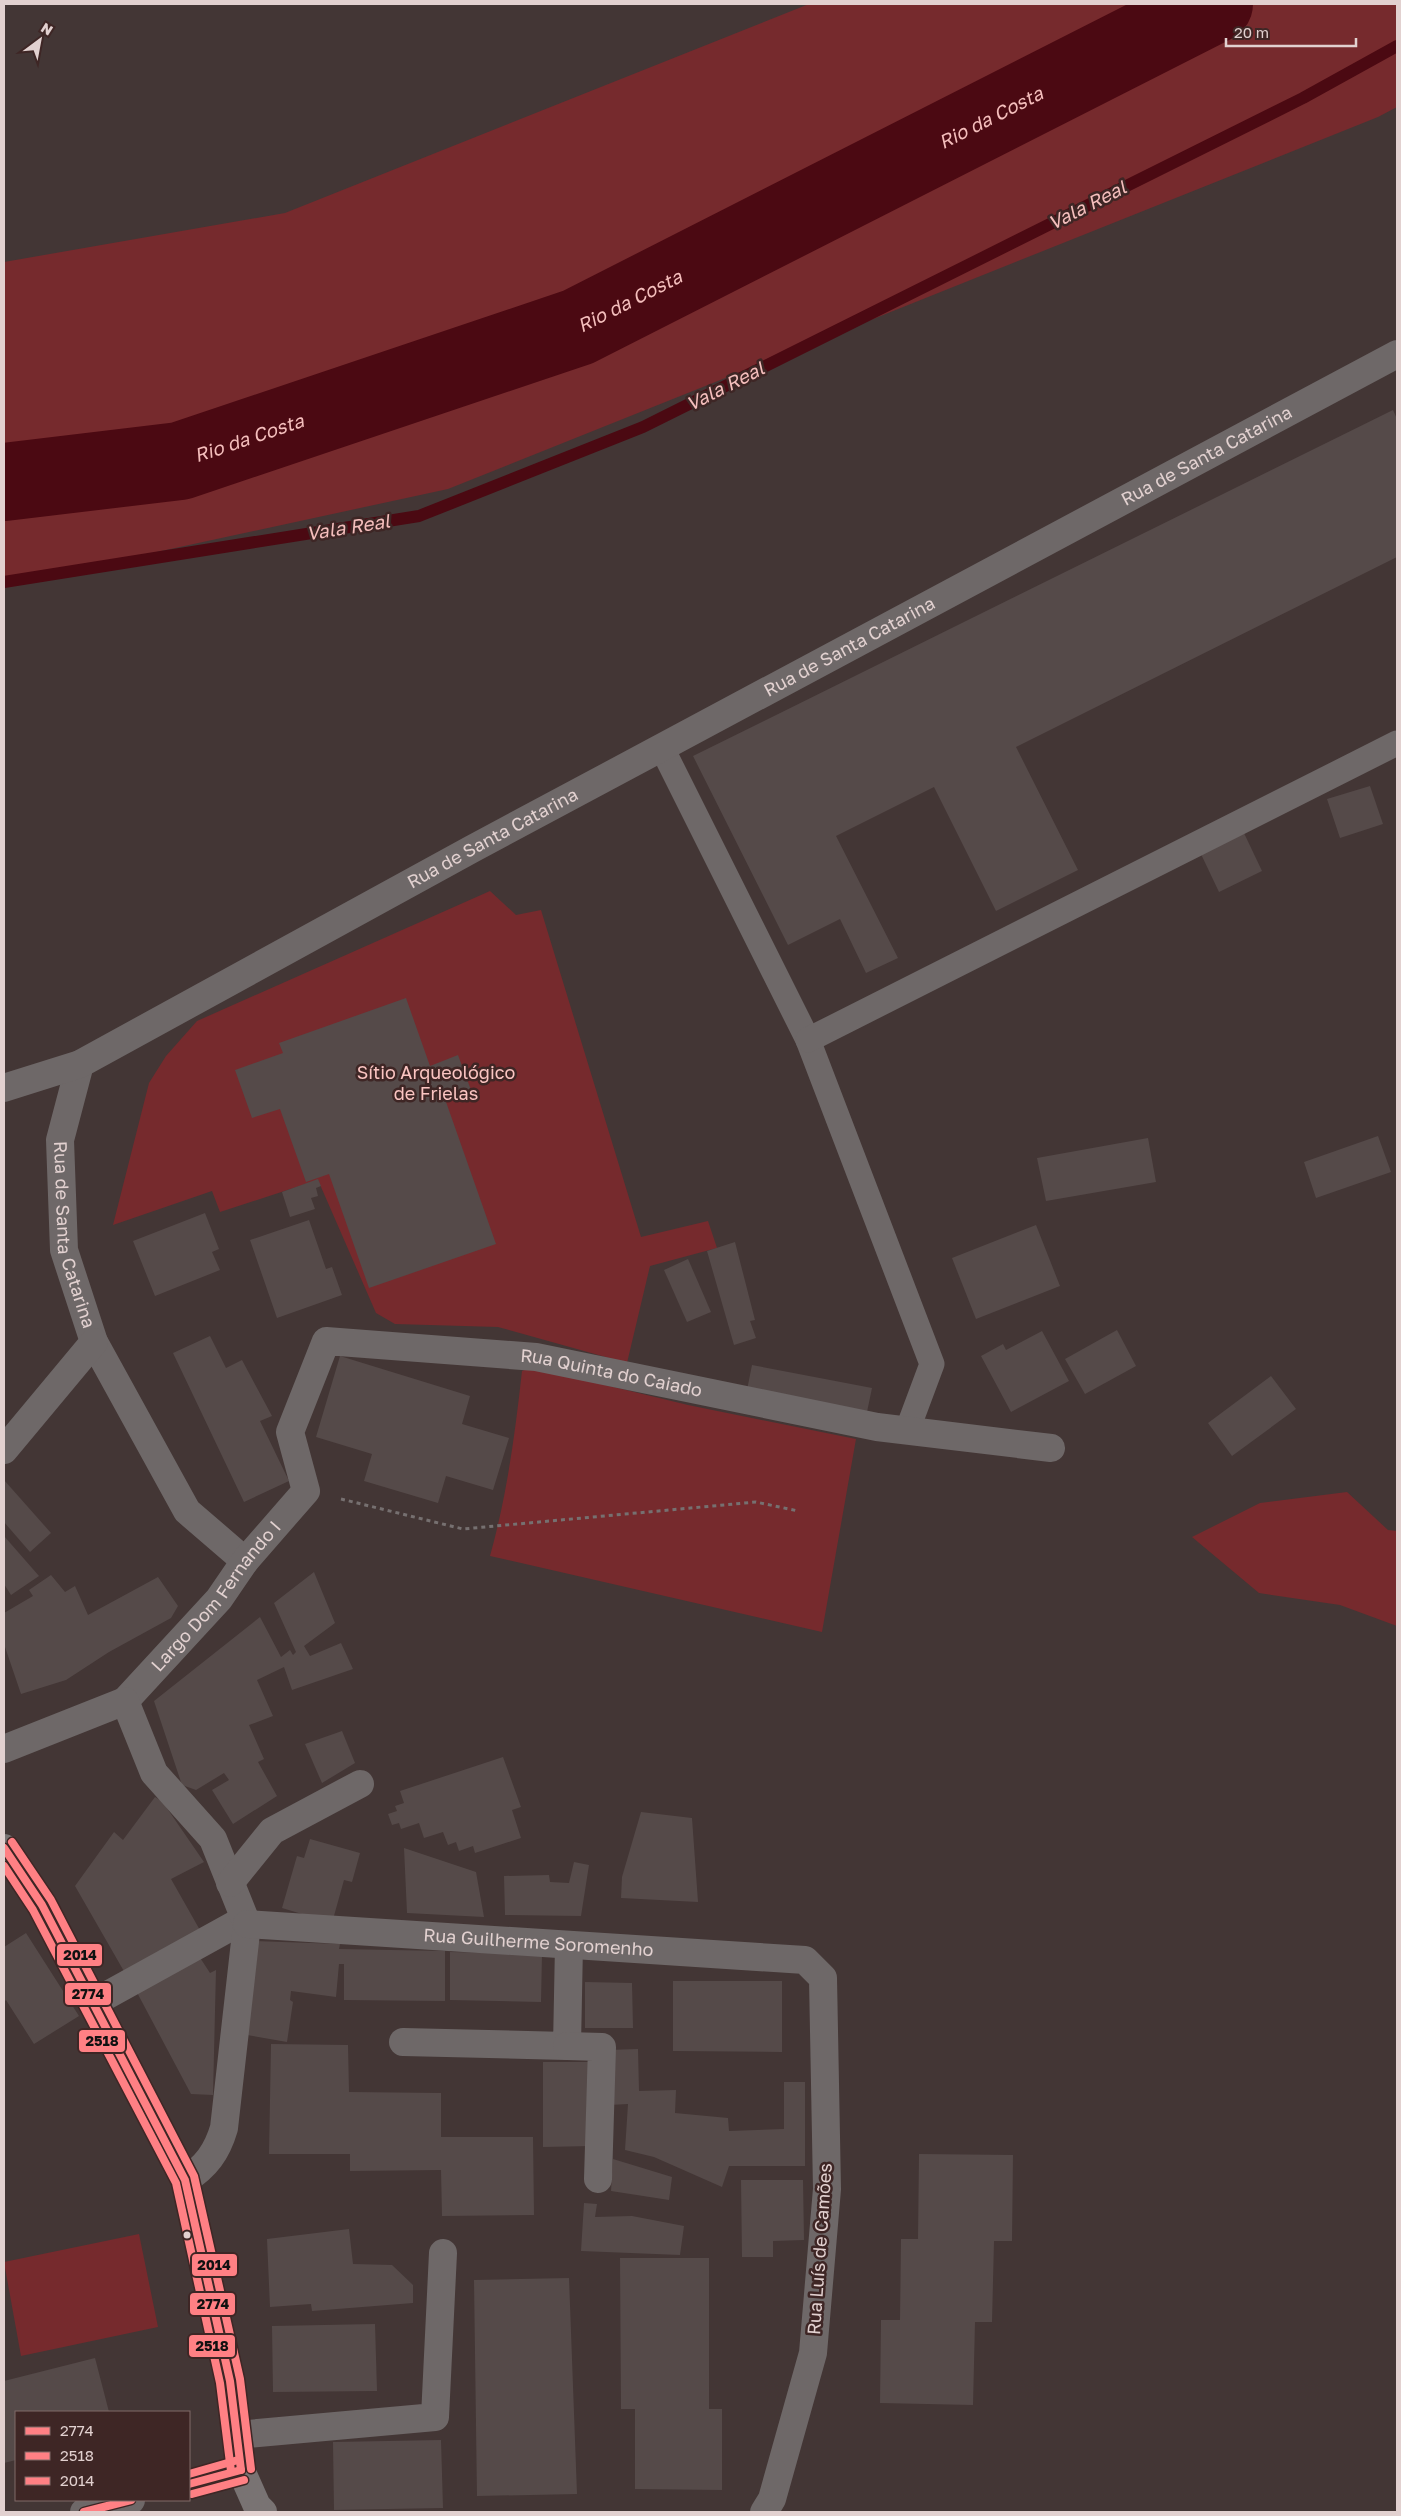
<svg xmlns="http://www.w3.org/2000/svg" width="1401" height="2516" font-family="'Golos Text',sans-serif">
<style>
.green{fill:#762a2d}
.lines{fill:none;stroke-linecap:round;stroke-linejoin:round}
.stream{stroke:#4b0912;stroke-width:12}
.river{stroke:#4b0912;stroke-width:78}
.building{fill:#554a49}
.path{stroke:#767070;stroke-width:3;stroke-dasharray:4 4;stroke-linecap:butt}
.service{stroke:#6e6868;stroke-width:25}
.pedestrian{stroke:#6e6868;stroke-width:28}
.minor{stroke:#6e6868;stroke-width:28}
.secondary{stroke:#797373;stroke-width:28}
.bus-1-casing{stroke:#3e2625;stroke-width:11}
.bus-2-casing{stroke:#3e2625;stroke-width:11}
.bus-3-casing{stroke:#3e2625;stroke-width:11}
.bus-1{stroke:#ff8084;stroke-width:8}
.bus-2{stroke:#ff8084;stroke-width:8}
.bus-3{stroke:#ff8084;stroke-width:8}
.bus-dot{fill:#e2d1d0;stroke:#3e2625;stroke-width:2}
.labels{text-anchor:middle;stroke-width:5;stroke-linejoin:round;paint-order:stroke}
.street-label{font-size:18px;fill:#e2d1d0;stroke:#3e2625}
.park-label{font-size:18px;fill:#fbc5c2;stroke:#3e2625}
.water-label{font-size:19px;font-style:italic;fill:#f4bebc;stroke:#3e2625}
.line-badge{stroke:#3e2625;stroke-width:2}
.pale-badge-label{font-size:14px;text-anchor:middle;font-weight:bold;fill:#111}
</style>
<rect width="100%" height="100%" fill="#433635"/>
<g class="green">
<path d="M809 4H1397V107L1378 117 448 489 4 585V262L285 213Z"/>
<path d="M490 891 516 915 541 910 641 1237 708 1221 717 1248 650 1266 627 1363 498 1327 395 1324 376 1313 318 1180 220 1212 212 1191 113 1225 149 1083 166 1056 197 1021Z"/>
<path d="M531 1367 688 1405 856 1439 822 1632 490 1556C507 1495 515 1434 522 1371Z"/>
<path d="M1347 1492 1388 1530 1397 1531V1626L1340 1605 1259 1593 1192 1537 1260 1503Z"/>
<path d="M139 2234 158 2327 21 2356 4 2262Z"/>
</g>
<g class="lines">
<path class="stream" d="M4 582 419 516 643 427 1303 98 1397 46"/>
<path class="river" id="s1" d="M4 482 180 461 578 327 1214 4"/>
</g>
<g class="building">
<path d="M1393 410 1397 419V557L1016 747 1078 870 996 911 934 787 836 836 898 958 866 973 840 919 788 945 693 756Z"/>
<path d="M1370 786 1383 824 1340 838 1327 799Z"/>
<path d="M1243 831 1262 871 1219 892 1200 852Z"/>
<path d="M406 998 430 1066 458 1055 471 1090 445 1099 496 1244 369 1288 329 1174 306 1182 280 1109 252 1118 235 1070 283 1053 279 1043Z"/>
<path d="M1378 1136 1391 1172 1316 1198 1304 1162Z"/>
<path d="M1148 1138 1156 1182 1046 1201 1037 1158Z"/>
<path d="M318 1179 321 1186 316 1188 318 1196 311 1198 315 1209 290 1217 282 1192Z"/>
<path d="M205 1213 219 1249 212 1252 220 1270 155 1296 133 1241Z"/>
<path d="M309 1220 326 1269 332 1267 342 1295 277 1318 250 1240Z"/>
<path d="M1036 1225 1060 1286 976 1319 952 1258Z"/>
<path d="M735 1242 755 1320 750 1321 756 1338 734 1345 707 1251Z"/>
<path d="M688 1259 711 1312 687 1322 664 1270Z"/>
<path d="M1117 1330 1136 1366 1085 1394 1065 1359Z"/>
<path d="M1042 1331 1069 1381 1011 1412 981 1356 1003 1344 1006 1350Z"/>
<path d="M210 1336 226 1368 242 1360 272 1416 260 1421 289 1481 244 1502 173 1353Z"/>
<path d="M340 1356 470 1396 462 1424 509 1438 493 1490 446 1476 438 1503 364 1481 372 1454 316 1437Z"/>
<path d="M752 1365 872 1388 867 1412 747 1390Z"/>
<path d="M1271 1376 1296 1409 1232 1456 1208 1423Z"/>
<path d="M4 1480 51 1533 30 1552 4 1522Z"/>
<path d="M4 1536 39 1576 11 1595 4 1584Z"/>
<path d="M314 1572 335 1623 304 1646 310 1656 341 1643 353 1669 292 1690 284 1667 257 1680 273 1716 249 1725 264 1759 258 1762 277 1796 233 1824 212 1790 229 1780 224 1773 196 1790 182 1785 154 1701 260 1617 281 1657 290 1650 293 1655 296 1652 274 1603Z"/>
<path d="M51 1575 65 1592 75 1586 88 1615 158 1577 178 1606 171 1618 109 1652 66 1680 21 1694 4 1644V1613L33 1596 29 1590Z"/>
<path d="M342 1731 355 1763 322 1783 305 1744Z"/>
<path d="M503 1757 521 1807 512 1810 521 1838 475 1853 473 1846 459 1851 456 1842 448 1845 443 1832 424 1838 419 1823 401 1829 399 1823 392 1825 388 1814 397 1811 395 1806 404 1803 400 1791Z"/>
<path d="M155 1797 162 1801 204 1862 171 1879 205 1939 129 1980 75 1886 114 1832 123 1840Z"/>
<path d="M641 1812 692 1818 698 1902 621 1898 622 1877Z"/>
<path d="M310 1839 360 1853 352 1882 344 1880 332 1923 282 1908 297 1856 304 1858Z"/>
<path d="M404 1848 476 1872 484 1917 407 1913Z"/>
<path d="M574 1862 589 1865 581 1916 505 1915 504 1876 549 1875 550 1882 569 1883Z"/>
<path d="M26 1933 79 2016 34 2044 6 2000 4 2002V1947Z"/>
<path d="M253 1941 340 1944 339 1949 445 1951V2001L344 2000V1964H339L336 1997 291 1991 290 2000 293 2002 287 2042 241 2034Z"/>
<path d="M195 1950 210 1973 216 1970 213 2095 191 2094 133 1985Z"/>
<path d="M450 1952 542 1954 541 2002 450 2000Z"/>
<path d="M673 1981H782V2052L673 2051Z"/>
<path d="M585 1982 632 1983 633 2028H585Z"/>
<path d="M271 2044 348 2045 349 2092 441 2093V2137H533L534 2215 442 2216 441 2170 350 2171V2154H269Z"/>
<path d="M638 2049 639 2091 676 2090 675 2113 728 2118 729 2131 784 2129V2082H805V2166H729L722 2187 654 2157 625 2150 628 2104 609 2105 608 2050Z"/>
<path d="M543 2062H591L592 2146 543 2147Z"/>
<path d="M919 2154 1013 2155 1012 2241H994L992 2322H975L973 2405 880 2403 881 2320H900L901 2239H918Z"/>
<path d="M613 2159 672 2177 669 2200 611 2191Z"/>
<path d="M741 2180H803L804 2240 773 2241V2257H742Z"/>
<path d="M584 2203 597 2204 595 2217 632 2216 684 2226 680 2255 581 2251Z"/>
<path d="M349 2229 353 2264 392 2265 413 2285V2303L312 2311 311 2304 270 2307 267 2239Z"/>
<path d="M620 2258H709V2409H722V2490L635 2489V2409H621Z"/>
<path d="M569 2278 577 2494 477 2496 474 2280Z"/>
<path d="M375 2324 377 2391 273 2392 272 2326Z"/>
<path d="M95 2358 109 2412H16V2460L4 2463V2381Z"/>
<path d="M441 2440 443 2508 334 2510 333 2442Z"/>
</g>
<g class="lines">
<path class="path" d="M341 1499 463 1529 756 1502 798 1511"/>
<g class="service">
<path d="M662 748 808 1040 932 1364 907 1431"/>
<path d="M808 1040 1397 743"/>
</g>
<path class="pedestrian" d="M93 2003 245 1919"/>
<g class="minor">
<path id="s2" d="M80 1064 60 1140 64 1250 94 1342 187 1511 245 1561"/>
<path id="s3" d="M4 1088 80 1064 472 849 1397 354"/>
<path d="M4 1450 94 1342"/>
<path id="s4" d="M125 1701 219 1599 245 1561 306 1491 290 1432 326 1341 536 1357 877 1427 1051 1448"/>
<path d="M4 1749 125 1701 154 1773 213 1839 247 1924 224 2128C217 2152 206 2167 185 2180"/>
<path d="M230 1883 272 1831 360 1784"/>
<path id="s5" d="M247 1924 805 1960 823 1978 827 2189 813 2353 772 2499 764 2512"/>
<path d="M403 2042 567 2046 569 1945"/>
<path d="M567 2046 602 2047 598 2179"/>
<path d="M236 2435 435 2417 443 2253"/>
<path d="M189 2484 241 2470"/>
<path d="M84 2512 131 2500"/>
</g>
<path class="secondary" d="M4 1848 42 1905 185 2180 230 2381 241 2470 257 2506 263 2512"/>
<defs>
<g id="bus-1">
<path d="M4 1848 42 1905 185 2180 230 2381 241 2470"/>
<path d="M189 2484 241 2470"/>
<path d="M84 2512 131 2500"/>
</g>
<g id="bus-2">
<path d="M4 1866 33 1910 176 2183 220 2383 231 2471"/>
<path d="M192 2494 244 2480"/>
</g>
<g id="bus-3">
<path d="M12 1842 51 1900 194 2176 240 2379 251 2469"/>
<path d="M189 2474 238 2460"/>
</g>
</defs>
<use href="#bus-1" class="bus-1-casing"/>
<use href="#bus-2" class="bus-2-casing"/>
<use href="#bus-3" class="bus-3-casing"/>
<use href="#bus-1" class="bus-1"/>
<use href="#bus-2" class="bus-2"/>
<use href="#bus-3" class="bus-3"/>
</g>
<circle class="bus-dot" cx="187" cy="2235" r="4.5"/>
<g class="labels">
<g class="street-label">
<text dy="6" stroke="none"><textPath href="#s3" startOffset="1360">Rua de Santa Catarina</textPath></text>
<text dy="6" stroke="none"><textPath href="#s3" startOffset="955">Rua de Santa Catarina</textPath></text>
<text dy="6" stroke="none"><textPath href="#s3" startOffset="550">Rua de Santa Catarina</textPath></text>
<text dy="6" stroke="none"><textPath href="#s2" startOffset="175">Rua de Santa Catarina</textPath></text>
<text dy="6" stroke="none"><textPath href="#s4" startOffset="724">Rua Quinta do Caiado</textPath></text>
<text dy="6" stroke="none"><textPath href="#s4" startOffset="139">Largo Dom Fernando I</textPath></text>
<text dy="6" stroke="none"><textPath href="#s5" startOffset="292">Rua Guilherme Soromenho</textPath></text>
<text transform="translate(820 2249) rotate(-86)" y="6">Rua Luís de Camões</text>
</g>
<g class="park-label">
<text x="436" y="1079">Sítio Arqueológico<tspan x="436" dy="21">de Frielas</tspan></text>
</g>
<g class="water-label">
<text dy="7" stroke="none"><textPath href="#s1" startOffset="1060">Rio da Costa</textPath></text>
<text transform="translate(1087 205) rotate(-27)" y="7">Vala Real</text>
<text dy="7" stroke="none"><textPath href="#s1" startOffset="655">Rio da Costa</textPath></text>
<text transform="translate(725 386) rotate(-27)" y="7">Vala Real</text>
<text dy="7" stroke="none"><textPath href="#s1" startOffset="250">Rio da Costa</textPath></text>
<text transform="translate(348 527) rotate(-9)" y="7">Vala Real</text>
</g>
</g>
<g class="line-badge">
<rect x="56" y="1943" width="47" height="24" rx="5" fill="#ff8084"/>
<rect x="64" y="1982" width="48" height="24" rx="5" fill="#ff8084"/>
<rect x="78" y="2029" width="48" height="24" rx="5" fill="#ff8084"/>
<rect x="191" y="2253" width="47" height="24" rx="5" fill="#ff8084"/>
<rect x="189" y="2292" width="47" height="24" rx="5" fill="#ff8084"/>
<rect x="188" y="2334" width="48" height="24" rx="5" fill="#ff8084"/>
</g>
<g class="pale-badge-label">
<text x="80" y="1960">2014</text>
<text x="88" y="1999">2774</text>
<text x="102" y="2046">2518</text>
<text x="214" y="2270">2014</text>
<text x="213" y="2309">2774</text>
<text x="212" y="2351">2518</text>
</g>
<rect width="1401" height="2516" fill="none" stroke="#e2d1d0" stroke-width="10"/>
<rect x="15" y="2411" width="175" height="90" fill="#3e2625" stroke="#806a69"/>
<rect x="25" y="2427" width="25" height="8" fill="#ff8084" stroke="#806a69"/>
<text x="60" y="2436" font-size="15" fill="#e2d1d0">2774</text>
<rect x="25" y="2452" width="25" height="8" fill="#ff8084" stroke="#806a69"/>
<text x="60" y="2461" font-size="15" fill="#e2d1d0">2518</text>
<rect x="25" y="2477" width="25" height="8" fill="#ff8084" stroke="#806a69"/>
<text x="60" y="2486" font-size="15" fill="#e2d1d0">2014</text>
<g transform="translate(40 40) rotate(32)" stroke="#3e2625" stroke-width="4" paint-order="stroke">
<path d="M0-4L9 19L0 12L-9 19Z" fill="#e2d1d0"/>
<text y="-8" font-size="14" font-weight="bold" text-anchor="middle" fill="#e2d1d0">N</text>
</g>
<path d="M1226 38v8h130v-8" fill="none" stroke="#e2d1d0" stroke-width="2.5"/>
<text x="1234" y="38" font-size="15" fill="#e2d1d0" stroke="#3e2625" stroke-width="4" paint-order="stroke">20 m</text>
</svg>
